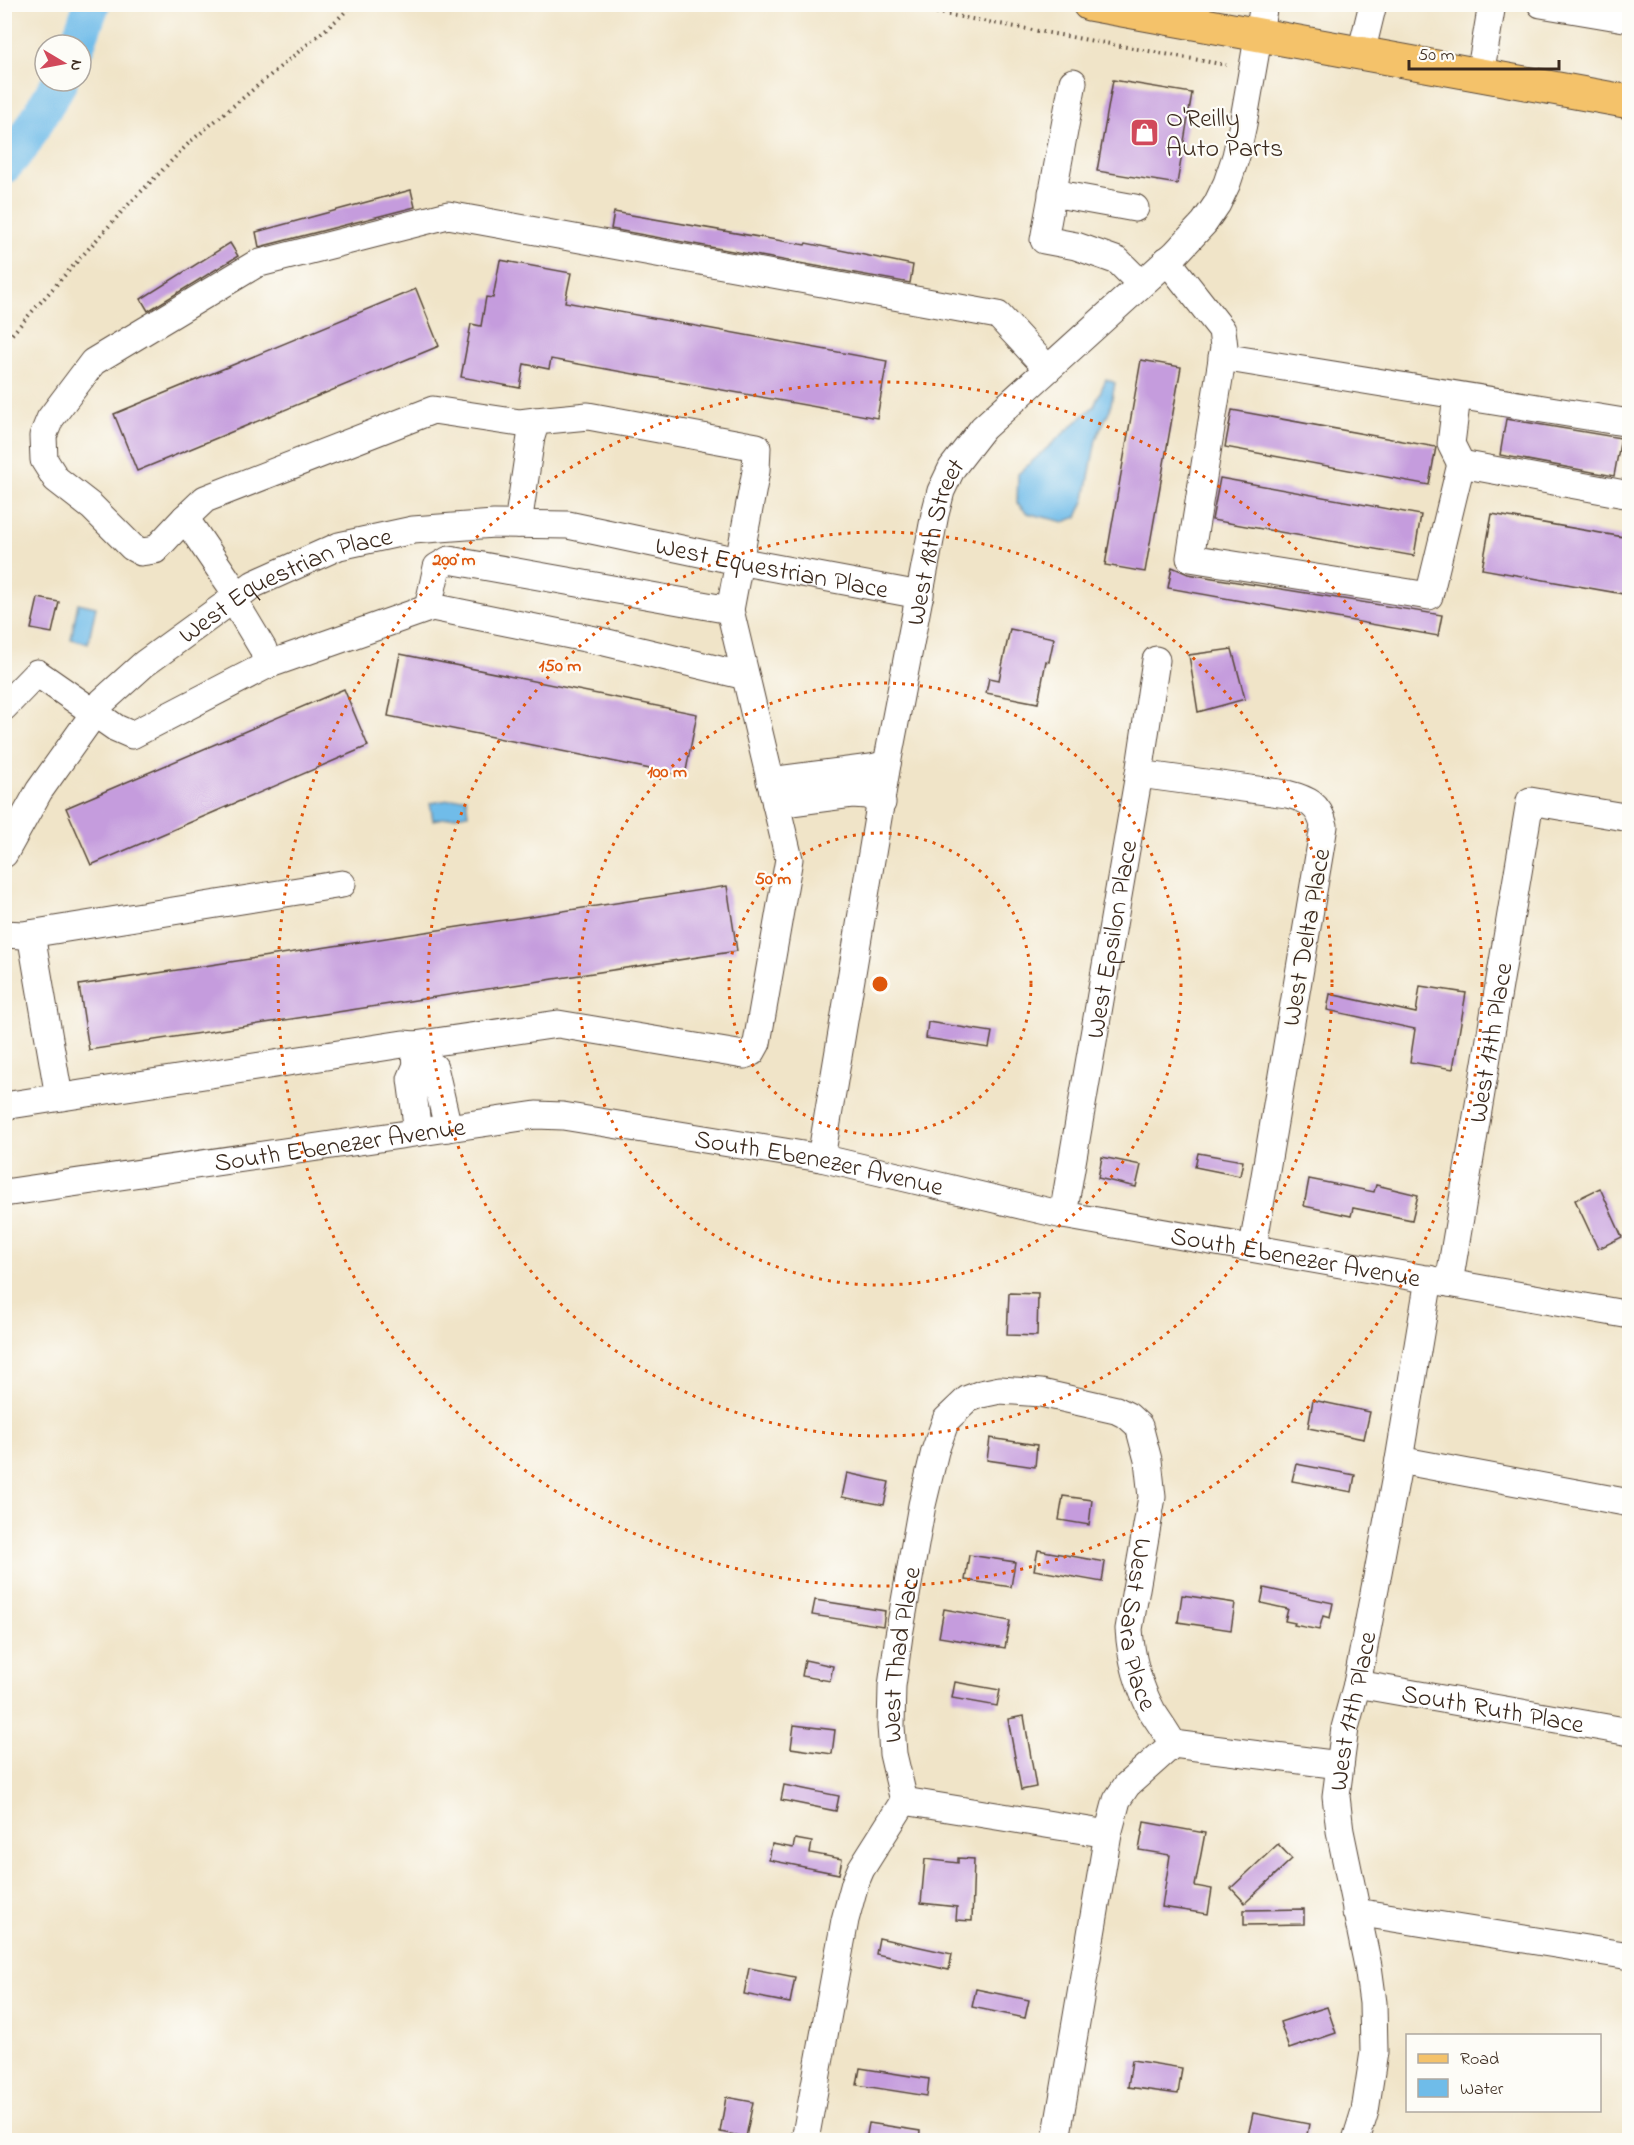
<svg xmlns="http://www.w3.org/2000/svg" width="1634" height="2145" font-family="'Indie Flower',sans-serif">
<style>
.water{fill:#6fbce9;stroke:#557384;stroke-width:1.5}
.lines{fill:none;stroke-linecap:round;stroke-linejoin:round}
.river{stroke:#6fbce9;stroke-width:36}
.building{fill:#c59cdd}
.minor-casing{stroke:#564638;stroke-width:29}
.major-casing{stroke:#564638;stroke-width:35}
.path{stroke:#564638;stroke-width:4;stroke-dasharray:1.5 4.5;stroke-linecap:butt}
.minor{stroke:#fff;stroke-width:27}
.major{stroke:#f4c26a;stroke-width:33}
.ring{fill:none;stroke:#df570d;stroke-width:3;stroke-dasharray:3 6}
.labels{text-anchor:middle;stroke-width:4.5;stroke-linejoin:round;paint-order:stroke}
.poi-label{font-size:26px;fill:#3b2a1e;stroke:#fdfcf7;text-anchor:start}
.street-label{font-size:26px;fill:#3b2a1e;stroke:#fdfcf7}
.centre{fill:#df570d;stroke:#fdfcf7;stroke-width:3}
.ring-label{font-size:18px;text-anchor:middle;font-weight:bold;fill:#df570d;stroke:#fdfcf7;stroke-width:4.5;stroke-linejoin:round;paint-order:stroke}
</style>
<rect width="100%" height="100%" fill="#fdfcf7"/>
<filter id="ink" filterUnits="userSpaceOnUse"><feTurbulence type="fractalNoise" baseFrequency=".0167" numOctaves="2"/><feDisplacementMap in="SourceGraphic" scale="12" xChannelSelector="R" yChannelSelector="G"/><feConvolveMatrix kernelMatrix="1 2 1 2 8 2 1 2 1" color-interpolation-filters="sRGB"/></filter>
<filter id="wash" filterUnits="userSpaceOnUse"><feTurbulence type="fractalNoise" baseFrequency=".008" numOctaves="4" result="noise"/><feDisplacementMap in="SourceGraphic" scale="24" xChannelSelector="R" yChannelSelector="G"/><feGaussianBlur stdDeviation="1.35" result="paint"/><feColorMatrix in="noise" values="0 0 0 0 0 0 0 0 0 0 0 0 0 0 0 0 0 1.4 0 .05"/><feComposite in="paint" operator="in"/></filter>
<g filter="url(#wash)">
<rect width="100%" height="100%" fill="#f0e4c8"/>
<g class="water">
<path d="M1106 379 1115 383 1110 409 1096 439 1085 499 1077 517 1064 522 1027 513 1017 503 1018 474 1094 406Z"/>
<path d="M78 603 96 607 88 643 71 639Z"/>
<path d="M466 797 468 814 433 820 430 803Z"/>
</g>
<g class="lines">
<g class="river">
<path d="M77 45 92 4"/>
<path d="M4 166 21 147 60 81"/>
</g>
</g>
<g id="blocks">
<g class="building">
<path d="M1113 80 1192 93 1177 184 1097 171Z"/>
<path d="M411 190 415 207 259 247 256 232Z"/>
<path d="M614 212 805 245 806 243 913 265 910 283 611 229Z"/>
<path d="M230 243 238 256 148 311 141 299Z"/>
<path d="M500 260 571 273 565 302 887 361 877 418 551 359 549 369 524 364 520 388 461 377 471 324 481 326 486 297 493 298Z"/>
<path d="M416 289 439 346 137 471 114 414Z"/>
<path d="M1141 360 1181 367 1145 572 1105 565Z"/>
<path d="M1232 410 1436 447 1429 485 1225 447Z"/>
<path d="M1506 419 1621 438 1614 476 1500 455Z"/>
<path d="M1220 478 1421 515 1414 556 1212 520Z"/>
<path d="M1492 514 1629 538V595L1482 569Z"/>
<path d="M1172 567 1188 574 1442 615 1438 636 1168 588Z"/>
<path d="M38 598 59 602 52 633 31 629Z"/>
<path d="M1010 629 1054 638 1049 662 1046 661 1038 703 986 693 989 678 999 680Z"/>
<path d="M1232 649 1245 699 1198 712 1189 655Z"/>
<path d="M400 654 697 714 685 776 388 716Z"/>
<path d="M344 689 368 746 91 865 66 808Z"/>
<path d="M727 886 737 951 89 1050 79 985Z"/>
<path d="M1420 986 1466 993 1453 1069 1410 1062 1415 1029 1327 1010 1330 994 1416 1013Z"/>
<path d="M928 1022 992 1032 989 1048 926 1038Z"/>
<path d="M1198 1153 1243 1161 1240 1176 1195 1167Z"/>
<path d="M1102 1157 1141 1165 1136 1187 1098 1178Z"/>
<path d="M1309 1179 1374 1192 1376 1185 1418 1195 1412 1220 1353 1208 1351 1216 1304 1206Z"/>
<path d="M1600 1188 1622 1237 1598 1249 1575 1200Z"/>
<path d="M1009 1293 1038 1294 1037 1336 1007 1335Z"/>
<path d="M1313 1400 1370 1412 1364 1439 1308 1428Z"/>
<path d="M990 1438 1037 1445 1035 1467 987 1460Z"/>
<path d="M1296 1464 1355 1475 1352 1492 1292 1481Z"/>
<path d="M847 1473 889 1482 884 1505 842 1497Z"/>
<path d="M1063 1496 1092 1500 1089 1525 1059 1520Z"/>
<path d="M1038 1550 1105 1562 1102 1582 1034 1570Z"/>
<path d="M969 1555 1015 1562 1011 1587 965 1580Z"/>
<path d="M1264 1588 1333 1603 1330 1618 1323 1616 1319 1630 1294 1625 1295 1623 1285 1621 1288 1609 1261 1603Z"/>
<path d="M1182 1595 1235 1603 1231 1630 1178 1622Z"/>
<path d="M815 1600 885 1611 883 1626 812 1615Z"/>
<path d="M944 1609 1010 1621 1005 1648 939 1637Z"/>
<path d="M805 1660 833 1666 830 1681 802 1676Z"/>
<path d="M955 1682 1000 1690 997 1706 952 1698Z"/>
<path d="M1024 1716 1036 1787 1021 1790 1008 1719Z"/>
<path d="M794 1725 835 1730 832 1754 791 1748Z"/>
<path d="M784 1785 839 1796 836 1811 781 1800Z"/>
<path d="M1144 1822 1205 1833 1195 1886 1212 1889 1208 1914 1162 1907 1170 1855 1139 1850Z"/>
<path d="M795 1839 812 1842 810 1853 842 1859 839 1874 769 1860 772 1844 793 1848Z"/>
<path d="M1278 1844 1292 1859 1245 1903 1231 1888Z"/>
<path d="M958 1858 974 1859 972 1921 956 1920 957 1907 921 1903 925 1859 958 1863Z"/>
<path d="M1304 1909V1924L1244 1925V1910Z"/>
<path d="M879 1938 952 1954 949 1970 876 1954Z"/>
<path d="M749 1968 795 1977 790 2003 744 1994Z"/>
<path d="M976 1989 1029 2000 1025 2018 972 2007Z"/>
<path d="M1327 2007 1336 2033 1289 2049 1280 2022Z"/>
<path d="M1132 2060 1182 2068 1178 2094 1128 2087Z"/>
<path d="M860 2068 929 2079 927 2096 857 2085Z"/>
<path d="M726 2097 753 2102 746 2137 720 2132Z"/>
<path d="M1253 2113 1309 2124 1306 2140H1272L1248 2136Z"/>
<path d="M869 2123 920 2131 919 2140H866Z"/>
</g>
</g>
</g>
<g filter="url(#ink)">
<use href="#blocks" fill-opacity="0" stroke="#564638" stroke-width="1.5"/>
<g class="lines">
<defs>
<g id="minor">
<path d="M1541 4 1630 19"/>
<path d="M1361 53 1373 4"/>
<path d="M1480 75 1492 4"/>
<path d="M1073 82 1044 240 1076 246 1118 261 1141 284"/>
<path d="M1052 193 1135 208"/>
<path d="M1167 260 1222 330 1224 347 1190 558 1429 596 1461 464 1630 495"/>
<path d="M1222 357 1630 423"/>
<path d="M1457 396 1451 444 1461 464"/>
<path d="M185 518 205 499 433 410 520 423 536 421"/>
<path d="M238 596 185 518 155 550 141 552 132 547 92 507 56 479 44 460 43 436 50 419 93 362 256 264 448 215 998 315 1047 368"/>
<path d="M730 610 449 560 437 567 430 599 432 607 600 641 745 676"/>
<path d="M267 665 432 607"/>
<path d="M4 707 37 673 116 728 132 735 267 665 263 649 233 599"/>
<path d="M1139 774 1287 794C1307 799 1319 804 1324 826L1253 1247"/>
<path d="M770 781 871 768 887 764"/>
<path d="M776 804 852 794 867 795 882 803"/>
<path id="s1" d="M4 854 39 791 103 701 144 664 254 584 339 546 413 530 494 524 568 525 738 561 920 595"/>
<path d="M4 934 23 935 342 884"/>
<path d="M31 934 59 1097"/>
<path d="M415 1045 558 1024 744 1055 752 1052 757 1043 789 859 730 610 756 471 757 447 588 416 536 421 531 437 518 524"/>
<path d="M4 1106 403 1044 415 1045 417 1065"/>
<path d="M418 1132 411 1079 417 1065 434 1067 448 1128"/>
<path id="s2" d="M821 1158 887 764 935 514 941 491 952 468 983 428 1176 253 1204 223 1217 204 1227 183 1236 156 1243 124 1264 4"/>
<path id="s3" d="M4 1193 536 1115 563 1116 821 1158 1063 1215 1630 1315"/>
<path id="s4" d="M1063 1215 1139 774 1156 660"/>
<path id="s5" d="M1449 1283 1530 801 1630 818"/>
<path d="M1399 1460 1630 1503"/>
<path id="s6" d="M1357 1684 1630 1732"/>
<path d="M904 1801 1108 1834 1117 1800 1127 1785 1173 1744 1340 1765"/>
<path d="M1356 1912 1630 1956"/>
<path id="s7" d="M805 2140 845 1920 855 1883 861 1869 904 1801 893 1754 891 1726 892 1686 899 1635 922 1505 935 1451 946 1420 968 1399 981 1394 1000 1390 1041 1393 1116 1410 1128 1416 1139 1426 1148 1460 1152 1497 1129 1629C1131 1659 1138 1685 1152 1711 1159 1722 1167 1733 1173 1744"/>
<path d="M1056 2140 1108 1834"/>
<path id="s8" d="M1356 2140 1365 2111 1374 2052 1373 2003 1368 1966 1340 1831 1336 1796 1345 1728 1357 1684 1399 1460 1429 1279"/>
</g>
<path id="major" d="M1089 4 1630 102"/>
</defs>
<use href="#minor" class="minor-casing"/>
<use href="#major" class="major-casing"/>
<g class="path">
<path d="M889 4 1226 65"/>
<path d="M4 343 127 206 191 141 338 19 353 4"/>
</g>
<use href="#minor" class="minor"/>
<use href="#major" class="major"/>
</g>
</g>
<g class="ring">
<circle cx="880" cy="984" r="151"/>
<circle cx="880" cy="984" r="301"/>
<circle cx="880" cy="984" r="452"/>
<circle cx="880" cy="984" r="602"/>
</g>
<defs>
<symbol id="shop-square" viewBox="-11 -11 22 22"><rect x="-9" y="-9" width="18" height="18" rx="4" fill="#d1495b" stroke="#fdfcf7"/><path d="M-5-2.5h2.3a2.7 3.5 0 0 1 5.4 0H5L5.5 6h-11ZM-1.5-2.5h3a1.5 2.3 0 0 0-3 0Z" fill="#fff"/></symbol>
</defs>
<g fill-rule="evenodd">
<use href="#shop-square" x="1128" y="116" width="33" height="33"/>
</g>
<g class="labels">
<g class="poi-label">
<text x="1166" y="126">O'Reilly<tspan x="1166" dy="30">Auto Parts</tspan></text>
</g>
<g class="street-label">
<text dy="9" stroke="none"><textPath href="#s2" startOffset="627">West 18th Street</textPath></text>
<text dy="9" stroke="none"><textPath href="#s1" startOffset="906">West Equestrian Place</textPath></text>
<text dy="9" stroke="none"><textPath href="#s1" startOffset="402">West Equestrian Place</textPath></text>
<text transform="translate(1305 937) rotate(-80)" y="9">West Delta Place</text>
<text dy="9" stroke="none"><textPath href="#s4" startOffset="280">West Epsilon Place</textPath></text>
<text dy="9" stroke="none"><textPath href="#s5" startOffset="244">West 17th Place</textPath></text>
<text dy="9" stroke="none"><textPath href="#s3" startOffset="339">South Ebenezer Avenue</textPath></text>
<text dy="9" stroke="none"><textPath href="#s3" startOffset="825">South Ebenezer Avenue</textPath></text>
<text dy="9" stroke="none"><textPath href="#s3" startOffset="1311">South Ebenezer Avenue</textPath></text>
<text dy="9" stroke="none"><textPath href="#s7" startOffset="1158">West Sara Place</textPath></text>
<text dy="9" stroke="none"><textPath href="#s7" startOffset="506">West Thad Place</textPath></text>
<text dy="9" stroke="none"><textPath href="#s6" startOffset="138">South Ruth Place</textPath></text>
<text dy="9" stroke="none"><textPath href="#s8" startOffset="436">West 17th Place</textPath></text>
</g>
</g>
<circle cx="880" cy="984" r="9" class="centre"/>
<g class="ring-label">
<text x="454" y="565">200 m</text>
<text x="560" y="671">150 m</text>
<text x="667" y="777">100 m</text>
<text x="773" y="884">50 m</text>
</g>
<rect width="1634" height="2145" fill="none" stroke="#fdfcf7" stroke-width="24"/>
<rect x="1406" y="2034" width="195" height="78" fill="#fdfcf7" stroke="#afa8a0" stroke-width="1.5"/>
<rect x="1418" y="2054" width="30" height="9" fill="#f4c26a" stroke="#afa8a0" stroke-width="1.5"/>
<text x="1460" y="2064" font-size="18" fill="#3b2a1e">Road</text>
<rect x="1418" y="2079" width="30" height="18" fill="#6fbce9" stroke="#afa8a0" stroke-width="1.5"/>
<text x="1460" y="2094" font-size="18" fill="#3b2a1e">Water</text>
<g transform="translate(63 63) rotate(100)"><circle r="28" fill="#fdfcf7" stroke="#afa8a0" stroke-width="1.5"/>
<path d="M0-4.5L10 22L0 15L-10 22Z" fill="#d1495b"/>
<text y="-9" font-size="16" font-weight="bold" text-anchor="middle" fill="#3b2a1e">N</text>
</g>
<path d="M1409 60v9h150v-9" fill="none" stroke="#3b2a1e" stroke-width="3"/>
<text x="1418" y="60" font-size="18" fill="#3b2a1e" stroke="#fdfcf7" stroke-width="4.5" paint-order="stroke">50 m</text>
</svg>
